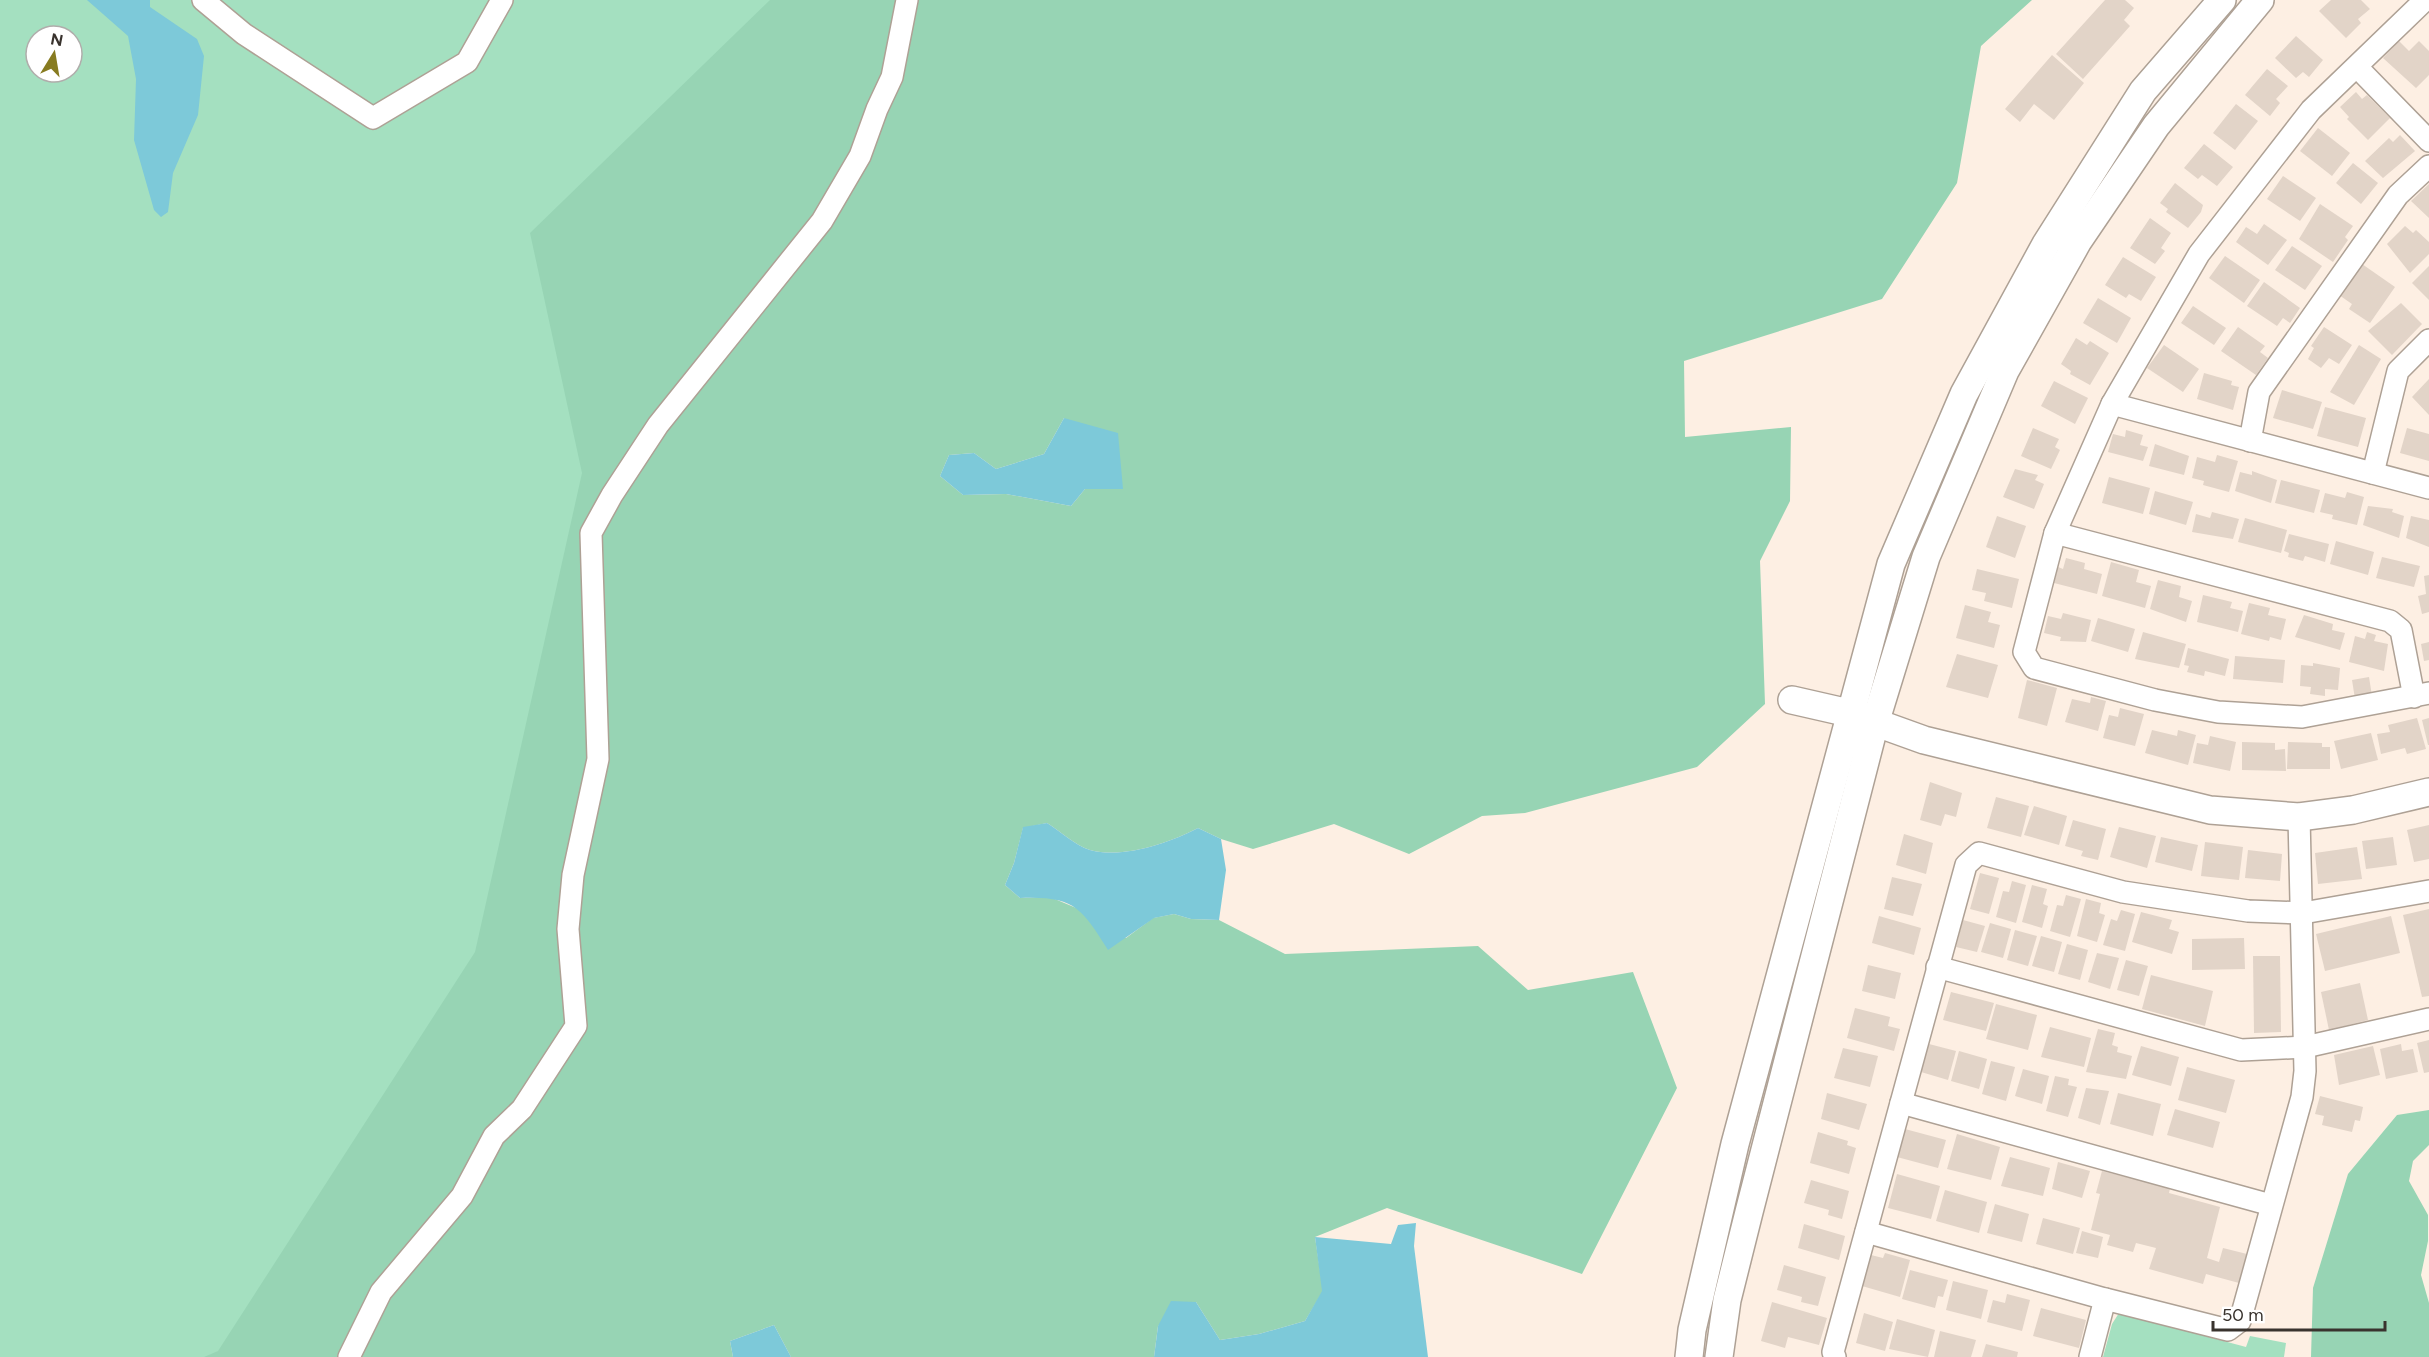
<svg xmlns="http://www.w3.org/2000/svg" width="2429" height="1357" font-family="Figtree,sans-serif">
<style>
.green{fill:#a4e0c0;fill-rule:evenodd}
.forest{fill:#97d4b4;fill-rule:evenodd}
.water{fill:#7dc9d9}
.building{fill:#e2d4c8}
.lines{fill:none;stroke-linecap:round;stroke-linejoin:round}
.minor-casing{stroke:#aea195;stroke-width:24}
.tertiary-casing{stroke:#aea195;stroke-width:30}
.minor{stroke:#fff;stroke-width:21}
.tertiary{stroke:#fff;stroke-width:27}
</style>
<rect width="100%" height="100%" fill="#fdefe3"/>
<g class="green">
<path d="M0 0H814L642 512 521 969 230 1357H0ZM36 36H72V72H36Z"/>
<path d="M2119 1313 2246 1347 2250 1336 2286 1343 2284 1357H2103L2112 1324Z"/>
</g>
<g class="forest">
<path d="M770 0H2032L1981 46 1957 183 1882 299 1684 361 1685 437 1791 427 1790 501 1760 561 1765 704 1697 767 1525 813 1482 816 1409 854 1334 824 1253 849 1221 839 1198 828C1169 843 1123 859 1090 850 1076 846 1060 831 1047 823L1023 828 1014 863 1005 885 1020 898 1050 897 1081 910 1092 924 1126 938 1153 918 1174 914 1191 919 1219 920 1285 954 1478 946 1528 990 1633 972 1677 1088 1582 1274 1387 1208 1315 1237 1323 1291 1305 1321 1259 1334 1220 1340 1196 1302 1158 1326 1154 1357H791L774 1325 730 1341 733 1357H204L218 1351 475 952 582 473 530 233ZM1064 418 1122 489H1085L1071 506 1006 494 963 495 940 476 949 455 974 453 996 469 1044 454Z"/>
<path d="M2429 1110V1145L2413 1161 2409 1181 2428 1215V1241L2421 1275 2429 1303V1357H2311L2313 1288 2348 1174 2397 1115Z"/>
</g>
<g class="water">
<path d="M87 0H150V7L197 39 204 56 198 115 173 173 168 212 161 217 154 210 134 140 136 79 128 36Z"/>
<path d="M1064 418 1118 433 1123 489H1085L1071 506 1006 494 963 495 940 476 949 455 974 453 996 469 1044 454Z"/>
<path d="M1047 823C1060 831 1076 846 1090 850 1123 859 1169 843 1198 828L1221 839 1226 870 1219 920 1191 919 1174 914 1154 918 1108 950C1081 907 1074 896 1020 898L1005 885 1014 863 1023 827Z"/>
<path d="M1416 1223 1414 1246 1428 1357H1154L1158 1326 1171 1301 1196 1302 1220 1340 1259 1334 1305 1321 1322 1291 1315 1237 1391 1244 1398 1225Z"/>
<path d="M774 1325 791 1357H733L730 1341Z"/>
</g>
<g class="building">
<path d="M2105 0H2125L2134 8 2124 20 2130 26 2083 79 2056 54Z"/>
<path d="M2331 0H2361L2370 9 2358 19 2361 23 2346 38 2319 11Z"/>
<path d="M2296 36 2323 60 2309 77 2303 72 2296 78 2275 58Z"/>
<path d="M2399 41 2409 51 2419 41 2429 51V75L2416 88 2383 58Z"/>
<path d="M2052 55 2084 83 2054 120 2034 104 2020 122 2005 109Z"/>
<path d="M2267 69 2288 86 2276 99 2280 103 2270 116 2245 95Z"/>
<path d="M2356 92 2362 99 2367 95 2390 118 2368 140 2347 119 2349 117 2340 107Z"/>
<path d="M2236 104 2258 121 2235 150 2213 133Z"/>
<path d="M2318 128 2350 153 2332 176 2300 151Z"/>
<path d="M2400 135 2415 151 2383 178 2365 161 2389 138 2393 142Z"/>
<path d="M2204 144 2233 167 2217 186 2202 175 2198 179 2184 168Z"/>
<path d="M2353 163 2378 183 2361 204 2336 183Z"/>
<path d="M2283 176 2316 198 2300 221 2267 199Z"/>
<path d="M2175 183 2203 205 2201 212 2188 228 2166 212 2168 209 2160 203Z"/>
<path d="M2429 184V218L2411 201Z"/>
<path d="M2320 204 2353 226 2345 237 2348 240 2333 262 2299 239Z"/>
<path d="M2150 218 2171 233 2161 248 2165 251 2155 264 2130 248Z"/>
<path d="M2264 224 2287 240 2268 265 2236 242 2246 227 2257 234Z"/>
<path d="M2405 226 2413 233 2416 230 2429 242V254L2410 273 2387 244Z"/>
<path d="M2292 246 2322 266 2305 290 2275 270Z"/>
<path d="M2225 256 2260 280 2244 303 2209 278Z"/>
<path d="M2123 257 2156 277 2141 301 2129 294 2126 298 2105 285Z"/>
<path d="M2362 264 2395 287 2370 323 2349 309 2352 304 2339 295Z"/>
<path d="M2429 266V300L2412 283Z"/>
<path d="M2264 282 2300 308 2290 323 2283 318 2277 326 2247 306Z"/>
<path d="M2098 298 2131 318 2117 343 2083 323Z"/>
<path d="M2401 303 2422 324 2392 355 2368 331Z"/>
<path d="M2193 306 2226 328 2214 345 2181 323Z"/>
<path d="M2238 327 2265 346 2260 352 2268 358 2256 375 2221 351Z"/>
<path d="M2324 327 2352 345 2339 364 2329 358 2321 368 2308 359 2314 348 2311 346Z"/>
<path d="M2076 338 2087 345 2090 341 2109 353 2090 385 2070 374 2071 371 2061 364Z"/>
<path d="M2164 345 2199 369 2183 392 2147 368Z"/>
<path d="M2359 345 2381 359 2354 405 2330 392Z"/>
<path d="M2204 373 2232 381 2231 385 2239 387 2233 410 2197 399Z"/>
<path d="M2429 379V415L2412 397Z"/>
<path d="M2054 381 2088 398 2075 424 2041 406Z"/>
<path d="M2282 390 2322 402 2313 429 2273 418Z"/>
<path d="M2325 407 2366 418 2358 447 2317 436Z"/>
<path d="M2033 428 2059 439 2055 447 2060 450 2051 469 2021 456Z"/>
<path d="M2407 428 2429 434V461L2400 453Z"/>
<path d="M2126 430 2143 435 2140 445 2148 447 2143 461 2108 452 2113 434 2125 437Z"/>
<path d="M2155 444 2189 456 2184 475 2149 466Z"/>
<path d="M2217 455 2238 461 2229 492 2203 485 2204 481 2192 478 2197 457 2215 462Z"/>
<path d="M2015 469 2038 475 2035 480 2044 484 2034 509 2003 497Z"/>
<path d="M2252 471 2277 480 2271 503 2235 491 2240 472 2252 475Z"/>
<path d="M2109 477 2150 488 2143 514 2102 503Z"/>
<path d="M2281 480 2320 490 2314 513 2275 503Z"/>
<path d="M2155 491 2193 502 2186 525 2149 514Z"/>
<path d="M2347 492 2364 497 2357 525 2332 519 2333 515 2320 512 2325 493 2345 498Z"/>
<path d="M2368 506 2393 509 2392 512 2404 516 2399 538 2363 525Z"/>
<path d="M2212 512 2239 519 2233 539 2192 532 2196 514 2210 518Z"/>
<path d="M1997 516 2026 526 2015 558 1986 547Z"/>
<path d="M2411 516 2429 520V547L2406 538Z"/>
<path d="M2245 518 2287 530 2281 553 2238 542Z"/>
<path d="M2289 534 2329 544 2325 562 2305 556 2303 561 2288 557 2289 553 2284 551Z"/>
<path d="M2336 541 2374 552 2368 575 2330 564Z"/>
<path d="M2382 557 2420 566 2414 587 2376 578Z"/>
<path d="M2066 558 2085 563 2084 569 2102 574 2097 594 2054 583 2058 567 2063 569Z"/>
<path d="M2111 562 2139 570 2136 582 2151 586 2145 608 2102 596Z"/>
<path d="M1977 569 2019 579 2012 608 1984 601 1986 593 1972 590Z"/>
<path d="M2429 575V612L2422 614 2418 596 2426 594 2424 576Z"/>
<path d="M2158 580 2181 586 2179 597 2192 601 2186 622 2150 609Z"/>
<path d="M2203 595 2232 602 2230 608 2243 611 2238 632 2197 622Z"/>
<path d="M2249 603 2270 608 2268 615 2286 619 2281 640 2270 637 2269 641 2241 634Z"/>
<path d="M1965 605 1991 612 1988 622 2000 625 1994 648 1956 638Z"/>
<path d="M2063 613 2091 620 2086 642 2060 641 2061 637 2044 633 2048 616 2061 619Z"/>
<path d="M2304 615 2333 624 2332 630 2345 633 2340 650 2295 637Z"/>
<path d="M2098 618 2135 629 2128 652 2091 641Z"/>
<path d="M2143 632 2186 644 2179 668 2135 659Z"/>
<path d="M2367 632 2376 635 2374 641 2388 644 2384 671 2349 662 2355 636 2365 639Z"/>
<path d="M2429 642V660L2424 661 2421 644Z"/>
<path d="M2188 648 2229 659 2225 676 2205 671 2204 676 2187 672 2189 666 2184 665Z"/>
<path d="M1957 654 1998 665 1988 698 1946 687Z"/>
<path d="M2235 656 2285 660 2283 683 2233 679Z"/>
<path d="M2313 663 2340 668 2338 690 2325 689V696L2310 694 2311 687 2300 686 2301 665 2313 666Z"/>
<path d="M2369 677 2372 696 2355 699 2352 680Z"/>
<path d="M2027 680 2057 688 2047 726 2018 718Z"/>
<path d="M2091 697 2106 701 2098 731 2065 722 2072 699 2090 703Z"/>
<path d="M2120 708 2144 714 2135 746 2103 738 2109 715 2118 717Z"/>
<path d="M2417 718 2426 749 2407 754 2405 748 2381 754 2377 734 2390 732 2388 725Z"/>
<path d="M2429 718V745H2428L2422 720Z"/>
<path d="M2152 730 2177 736 2178 730 2196 735 2188 765 2145 753Z"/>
<path d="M2371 733 2378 760 2341 769 2334 741Z"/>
<path d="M2210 736 2236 742 2230 771 2193 763 2197 743 2208 745Z"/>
<path d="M2242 742 2275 743V750L2285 749 2286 771 2242 770Z"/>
<path d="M2288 742 2322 743V747H2330V769H2287Z"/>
<path d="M1930 782 1962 793 1956 817 1945 814 1941 826 1920 820Z"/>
<path d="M1996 797 2029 806 2021 837 1987 828Z"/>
<path d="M2034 806 2067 816 2059 845 2024 835Z"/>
<path d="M2073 820 2106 829 2098 860 2081 856 2083 851 2065 846Z"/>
<path d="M2429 825V859L2414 862 2407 830Z"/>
<path d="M2119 827 2156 836 2147 868 2110 857Z"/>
<path d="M1904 834 1933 843 1926 874 1896 865Z"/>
<path d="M2161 837 2198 845 2192 871 2155 862Z"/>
<path d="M2393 837 2397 865 2366 869 2362 841Z"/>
<path d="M2205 842 2243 847 2239 880 2201 876Z"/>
<path d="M2357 847 2362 879 2318 884 2315 853Z"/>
<path d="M2248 850 2282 854 2280 881 2245 878Z"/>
<path d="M1980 873 1999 878 1989 914 1970 909Z"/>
<path d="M1892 877 1922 884 1913 916 1884 909Z"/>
<path d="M2012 881 2026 885 2016 923 1996 917 2003 891 2009 892Z"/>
<path d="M2032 885 2047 889 2043 904 2048 906 2042 928 2022 922Z"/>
<path d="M2066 895 2081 899 2070 937 2050 931 2057 905 2063 906Z"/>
<path d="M2086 899 2101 903 2099 913 2105 915 2097 942 2077 936Z"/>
<path d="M2429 909V996L2422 997 2403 915Z"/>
<path d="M2121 910 2135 914 2125 951 2103 945 2111 919 2117 921Z"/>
<path d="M2141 912 2172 920 2169 929 2179 932 2172 954 2132 942Z"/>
<path d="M1879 916 1921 928 1914 955 1872 943Z"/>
<path d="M2391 916 2400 953 2325 971 2316 934Z"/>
<path d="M1963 920 1985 926 1977 952 1956 947Z"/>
<path d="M1990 923 2011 929 2003 958 1981 952Z"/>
<path d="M2015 930 2037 936 2028 966 2007 960Z"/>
<path d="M2041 936 2062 942 2054 972 2032 966Z"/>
<path d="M2244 938 2245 969 2192 970V939Z"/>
<path d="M2067 944 2088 950 2080 980 2058 974Z"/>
<path d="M2097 953 2119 958 2110 989 2088 982Z"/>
<path d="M2253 956H2280L2281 1032 2254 1033Z"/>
<path d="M2126 960 2148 966 2139 996 2117 990Z"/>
<path d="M1868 965 1901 973 1895 999 1862 991Z"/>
<path d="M2151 975 2213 991 2205 1026 2142 1009Z"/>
<path d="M2360 983 2368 1020 2329 1030 2321 992Z"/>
<path d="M1951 992 1994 1003 1986 1031 1943 1020Z"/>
<path d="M1996 1004 2037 1015 2028 1050 1986 1039Z"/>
<path d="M1855 1008 1890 1017 1888 1026 1900 1029 1894 1051 1847 1038Z"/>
<path d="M2050 1027 2091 1038 2084 1067 2041 1057Z"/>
<path d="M2098 1029 2115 1033 2112 1045 2118 1047 2117 1052 2132 1056 2126 1079 2086 1072Z"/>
<path d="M2429 1040V1072L2424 1073 2417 1043Z"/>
<path d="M1929 1044 1956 1051 1948 1080 1921 1072Z"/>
<path d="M2401 1044 2402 1051 2413 1049 2418 1072 2386 1079 2380 1049Z"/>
<path d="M2141 1046 2179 1057 2171 1086 2132 1075Z"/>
<path d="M2373 1046 2380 1075 2339 1085 2334 1055Z"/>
<path d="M1843 1048 1878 1056 1870 1087 1834 1078Z"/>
<path d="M1959 1051 1987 1059 1979 1089 1951 1081Z"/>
<path d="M1991 1061 2015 1067 2006 1101 1982 1094Z"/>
<path d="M2187 1067 2235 1080 2226 1113 2178 1100Z"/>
<path d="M2023 1069 2049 1076 2042 1104 2015 1096Z"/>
<path d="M2055 1076 2069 1079 2068 1085 2077 1087 2068 1117 2046 1111Z"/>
<path d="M2086 1088 2109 1091 2100 1125 2078 1118Z"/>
<path d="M1827 1093 1867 1104 1859 1130 1821 1119Z"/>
<path d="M2118 1093 2161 1104 2153 1136 2110 1124Z"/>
<path d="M2320 1096 2363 1107 2360 1121 2355 1120 2352 1132 2322 1125 2324 1116 2315 1114Z"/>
<path d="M2175 1109 2220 1122 2213 1148 2167 1135Z"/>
<path d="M1905 1129 1946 1140 1938 1168 1897 1157Z"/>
<path d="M1818 1132 1848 1141 1847 1145 1856 1148 1849 1174 1810 1163Z"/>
<path d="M1957 1134 2000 1147 1991 1180 1947 1169Z"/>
<path d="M2010 1157 2050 1168 2043 1196 2001 1186Z"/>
<path d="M2058 1162 2090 1171 2082 1198 2052 1189Z"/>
<path d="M2102 1171 2170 1188 2169 1193 2220 1207 2207 1258 2219 1262 2223 1248 2247 1254 2239 1283 2206 1274 2203 1284 2149 1269 2156 1248 2136 1243 2133 1252 2107 1245 2110 1235 2091 1230 2100 1194 2096 1193Z"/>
<path d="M1897 1174 1940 1186 1931 1219 1888 1208Z"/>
<path d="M1811 1180 1849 1191 1842 1219 1828 1215 1829 1210 1804 1203Z"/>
<path d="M1945 1190 1987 1202 1979 1233 1936 1221Z"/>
<path d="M1995 1204 2029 1214 2022 1242 1987 1233Z"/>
<path d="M2043 1218 2080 1228 2073 1254 2036 1244Z"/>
<path d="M1804 1224 1845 1236 1839 1260 1798 1248Z"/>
<path d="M2082 1231 2103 1237 2098 1258 2076 1253Z"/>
<path d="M1885 1253 1910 1260 1900 1297 1862 1286 1871 1255 1883 1258Z"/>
<path d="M1784 1265 1826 1277 1818 1306 1801 1302 1802 1297 1777 1290Z"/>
<path d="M1910 1270 1948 1280 1943 1297 1938 1296 1935 1308 1902 1299Z"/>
<path d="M1953 1281 1988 1290 1981 1319 1946 1310Z"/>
<path d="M2007 1294 2030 1300 2022 1331 1987 1322 1993 1300 2005 1303Z"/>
<path d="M1772 1302 1827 1318 1819 1345 1788 1337 1785 1348 1761 1341Z"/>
<path d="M2041 1308 2086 1320 2079 1348 2033 1336Z"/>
<path d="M1864 1313 1893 1322 1885 1351 1856 1343Z"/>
<path d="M1897 1319 1935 1330 1928 1357 1889 1349Z"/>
<path d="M1940 1331 1976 1340 1971 1357H1934Z"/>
<path d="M1986 1344 2018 1352 2017 1357H1982Z"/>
</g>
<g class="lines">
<defs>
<g id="minor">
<path d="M203 0 244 34 373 118 467 62 502 0"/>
<path d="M2425 0 2311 110 2199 254 2112 404 2055 533 2024 652 2034 668 2155 700 2218 712 2302 717 2429 693"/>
<path d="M2357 67 2429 141"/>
<path d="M2112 404 2429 488"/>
<path d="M2250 441 2259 392 2398 195 2429 166"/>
<path d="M2373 473 2398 371 2429 340"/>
<path d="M2055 533 2390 621 2401 630 2414 697"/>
<path d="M1937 967 2241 1050 2305 1047 2429 1019"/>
<path d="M1901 1103 2271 1205"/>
<path d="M1866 1232 2105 1299 2228 1330 2240 1321 2302 1097 2305 1071 2299 817"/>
<path d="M349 1357 381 1292 462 1196 494 1136 522 1109 576 1026 568 929 573 875 598 759 591 533 612 495 658 425 822 221 860 156 877 109 892 77 907 0"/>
<path d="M1835 1357 1833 1352 1966 865 1979 853 2123 892 2248 911 2303 913 2429 891"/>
<path d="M2090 1357 2105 1299"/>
</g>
<g id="tertiary">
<path d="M1792 700 1849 713 1924 740 2210 810 2299 817 2353 810 2429 792"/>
<path d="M1689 1357 1692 1330 1735 1144 1891 564 1964 394 2046 244 2143 91 2222 0"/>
<path d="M1719 1357 1727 1300 1749 1212 1875 723 1926 557 2005 371 2078 241 2156 126 2260 0"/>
</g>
</defs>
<use href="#minor" class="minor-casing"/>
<use href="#tertiary" class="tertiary-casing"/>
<use href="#minor" class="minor"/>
<use href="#tertiary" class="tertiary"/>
</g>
<g transform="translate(54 54) rotate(11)"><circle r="28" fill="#ffffff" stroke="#b0adab" stroke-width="1.5"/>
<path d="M0-4.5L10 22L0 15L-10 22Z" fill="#877b20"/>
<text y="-9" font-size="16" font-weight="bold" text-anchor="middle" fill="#39332e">N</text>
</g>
<path d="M2213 1321v9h172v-9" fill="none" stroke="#39332e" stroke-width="3"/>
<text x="2222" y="1321" font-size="18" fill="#39332e" stroke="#ffffff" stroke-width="4.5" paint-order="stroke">50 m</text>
</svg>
